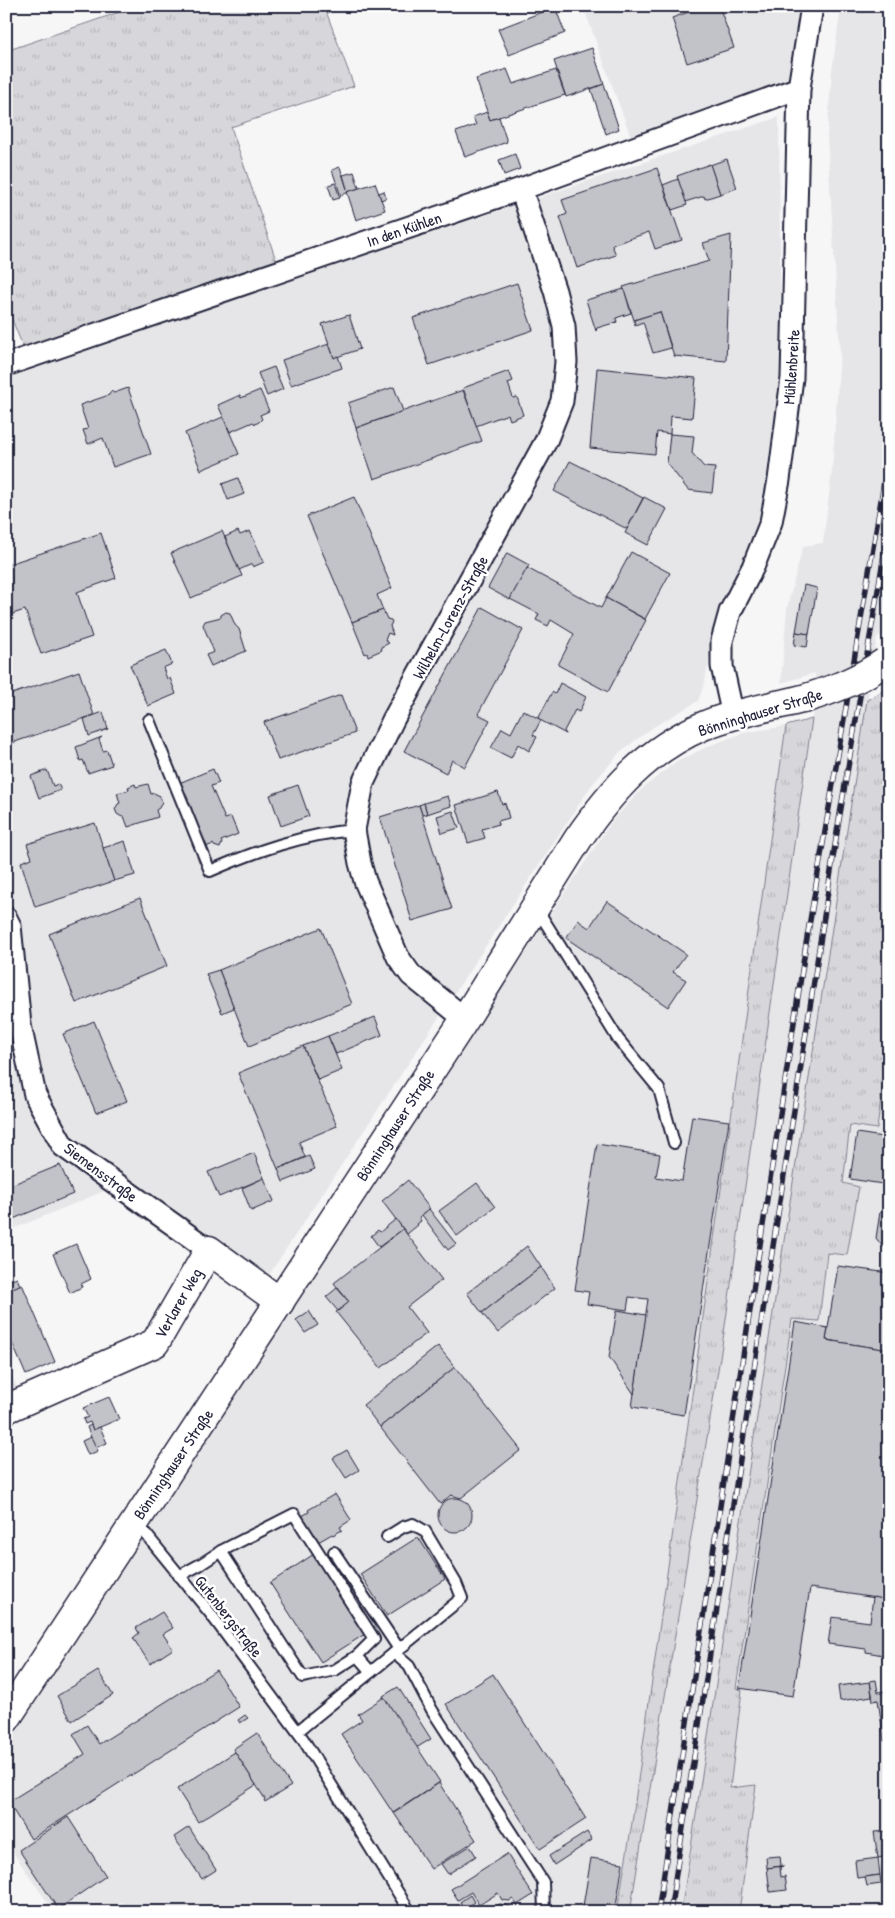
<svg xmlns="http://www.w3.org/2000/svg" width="895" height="1918" font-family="'Patrick Hand',sans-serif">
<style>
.built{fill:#e6e6e9}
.grass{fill:url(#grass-tufts);stroke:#7c7c8b}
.building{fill:#c2c2c9;stroke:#22223b}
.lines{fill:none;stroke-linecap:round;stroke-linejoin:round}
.lane-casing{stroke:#22223b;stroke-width:14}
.street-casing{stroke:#22223b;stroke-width:25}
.secondary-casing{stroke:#22223b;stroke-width:31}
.lane{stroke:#fff;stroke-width:10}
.street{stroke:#fff;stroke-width:21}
.secondary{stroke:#fff;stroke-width:28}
.rail-casing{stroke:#22223b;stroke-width:5.5}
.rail{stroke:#fff;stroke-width:4;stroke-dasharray:11;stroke-linecap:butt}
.secondary-bridge-casing{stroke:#22223b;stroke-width:31;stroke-linecap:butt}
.secondary-bridge{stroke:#fff;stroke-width:28}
.labels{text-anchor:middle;stroke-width:5;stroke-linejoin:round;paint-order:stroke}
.street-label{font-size:16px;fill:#22223b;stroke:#fff}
</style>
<defs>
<pattern id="grass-tufts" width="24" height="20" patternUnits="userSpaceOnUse" patternTransform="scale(1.25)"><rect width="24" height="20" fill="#d7d7db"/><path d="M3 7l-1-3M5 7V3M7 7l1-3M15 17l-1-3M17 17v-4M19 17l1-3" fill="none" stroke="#b8b8bd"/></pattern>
</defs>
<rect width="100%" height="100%" fill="#f6f6f7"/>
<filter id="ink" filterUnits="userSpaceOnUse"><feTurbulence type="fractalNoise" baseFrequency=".02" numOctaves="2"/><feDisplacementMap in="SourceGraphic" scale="10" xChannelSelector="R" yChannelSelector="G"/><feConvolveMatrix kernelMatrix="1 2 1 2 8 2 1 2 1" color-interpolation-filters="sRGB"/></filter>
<g filter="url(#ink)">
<g class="built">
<path d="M583 6H800L790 78 632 140Z"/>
<path d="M841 6H889V624L887 635 877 637 681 1912H630L724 1333 812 719 815 673 781 683 787 608 803 546 823 543 832 471 840 352 827 136 832 71Z"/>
<path d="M779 117 781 387 769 485 756 539 717 620 704 685 698 701 655 726 621 751 591 786 269 1275 121 1184 6 1232V376Z"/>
<path d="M786 726 632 1823 617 1912H127L121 1902 105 1912H54L6 1842V1742L612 821 643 788 673 764 706 747 743 733Z"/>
<path d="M889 1036V1912H739L756 1786 730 1788 742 1691 736 1689 792 1318 819 1320 827 1253 847 1255 859 1187 843 1184 850 1125 877 1129Z"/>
<path d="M6 1362 18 1390 6 1395Z"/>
</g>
<g class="grass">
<path d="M137 6H324L354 86 231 127 277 263 24 349 6 305V51Z"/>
<path d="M886 689 889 691V1036L877 1129 850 1125 843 1183 859 1187 847 1255 827 1253 819 1321 792 1319 736 1688 742 1690 730 1788 756 1785 739 1912H681L867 700Z"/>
<path d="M812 719 724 1333 630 1912H617L632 1823 786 726Z"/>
</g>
<g class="building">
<path d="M705 6H719L734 48 687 63 672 18Z"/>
<path d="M555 7 565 33 509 55 498 29Z"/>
<path d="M592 48 604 84 566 97 554 61Z"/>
<path d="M507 69 513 84 556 70 565 95 490 120 476 79Z"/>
<path d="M604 84 619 129 606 134 591 89Z"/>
<path d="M487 112 490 120 499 117 507 142 465 157 456 132 476 125 473 117Z"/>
<path d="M515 154 520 169 504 175 499 160Z"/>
<path d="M727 159 737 188 720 194 710 165Z"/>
<path d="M710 164 720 194 705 199 704 196 685 202 677 176Z"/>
<path d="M340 167 348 192 341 196 332 170Z"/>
<path d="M657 168 682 240 655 249 649 232 612 245 616 255 577 268 560 217 567 214 562 200Z"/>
<path d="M354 172 359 188 348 192 343 175Z"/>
<path d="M678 179 687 205 672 210 663 185Z"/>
<path d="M335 183 340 198 333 200 328 185Z"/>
<path d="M375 183 385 210 356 220 347 192Z"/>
<path d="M384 191 386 198 381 200 379 193Z"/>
<path d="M731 235 726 361 674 356 660 312 634 320 623 287 709 261 703 243Z"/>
<path d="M517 283 533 330 429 365 413 318Z"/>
<path d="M624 289 631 313 616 318 617 322 597 328 596 331 586 300Z"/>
<path d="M660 312 671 348 653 353 643 322 635 325 634 320Z"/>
<path d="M349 315 360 349 334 358 322 324Z"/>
<path d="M329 344 334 358 338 356 342 368 291 385 282 360Z"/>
<path d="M274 367 283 389 267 396 258 373Z"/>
<path d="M597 368 696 378 692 418 671 416 670 434 657 432 655 454 590 448Z"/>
<path d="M509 371 513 381 508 383 513 398 517 397 523 415 510 420 508 414 476 426 463 388Z"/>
<path d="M394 387 403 411 356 428 348 403Z"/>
<path d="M128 388 151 454 113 467 103 438 88 444 83 430 88 429 80 405 109 395 111 391 114 393Z"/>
<path d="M260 390 269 411 260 415 262 419 259 422 255 424 253 422 230 432 218 405 240 395 241 398Z"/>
<path d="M463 390 482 441 374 479 356 428Z"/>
<path d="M223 417 239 454 201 470 185 433Z"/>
<path d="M670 434 694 436 692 453 704 467 715 468 712 493 688 490 667 463Z"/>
<path d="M570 461 643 498 627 529 554 491Z"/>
<path d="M238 478 244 494 228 500 222 484Z"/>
<path d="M354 497 392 588 377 595 383 610 352 622 307 516Z"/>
<path d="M644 497 667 509 648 545 625 533Z"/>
<path d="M222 531 242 576 191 598 171 553Z"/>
<path d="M238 531 240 535 250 531 264 562 253 567 252 564 239 570 225 537Z"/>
<path d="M101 533 116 578 77 592 92 637 41 654 25 610 6 616V565Z"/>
<path d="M631 552 670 573 645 619 606 598Z"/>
<path d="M507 553 529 565 510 600 488 588Z"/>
<path d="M527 568 601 608 606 598 646 620 608 692 558 665 574 634 551 620 548 626 536 620 539 614 510 599Z"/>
<path d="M804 585 817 588 809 634 796 632Z"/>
<path d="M482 607 523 630 478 714 490 720 465 767 452 760 446 773 404 751Z"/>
<path d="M383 610 387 619 391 620 392 622 390 626 393 635 388 633 385 640 389 643 381 647 382 650 368 656 367 653 365 654 352 622Z"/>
<path d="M226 612 230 613 235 625 239 629 246 651 211 666 206 655 214 652 203 625 205 621 221 617V615Z"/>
<path d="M796 632 809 634 807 647 794 645Z"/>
<path d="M166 650 172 664 163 668 167 679 170 678 176 694 148 706 130 665Z"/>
<path d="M79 671 94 715 6 745V696Z"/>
<path d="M560 683 586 697 579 712 575 710 564 731 566 734 538 719 552 692 555 694Z"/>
<path d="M341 695 355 733 278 760 264 722Z"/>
<path d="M523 710 541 720 533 735 537 737 529 751 518 744 511 758 491 748 502 728 511 733Z"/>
<path d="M103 712 108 729 89 736 84 719Z"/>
<path d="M102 737 99 739 103 751 107 750 112 765 88 773 83 760 80 761 76 747Z"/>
<path d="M213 769 219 783 211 786 225 819 231 817 238 834 221 841 222 843 220 848 214 846 213 844 206 847 179 783Z"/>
<path d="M47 770 53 786 58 784 61 790 39 798 31 776Z"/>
<path d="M135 784 136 787 148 784 151 794 154 793 160 796 162 802 159 808 156 810 158 817 128 827 124 816 122 817 117 814 115 809 118 804 120 803 117 793 129 790 128 787Z"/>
<path d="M298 785 309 816 281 826 270 795Z"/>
<path d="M498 792 502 804 505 803 509 818 498 821 499 824 482 829 485 838 468 843 456 805Z"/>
<path d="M448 796 451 806 427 814 424 803Z"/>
<path d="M424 803 427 814 422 815 419 805Z"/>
<path d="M419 805 452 909 412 921 380 817Z"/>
<path d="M453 811 459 828 442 833 437 816Z"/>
<path d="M95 823 114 881 35 907 21 862 32 858 27 844Z"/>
<path d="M125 841 135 875 114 881 103 848Z"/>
<path d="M140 898 167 966 76 1003 49 934Z"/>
<path d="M607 901 686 954 673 972 686 980 668 1007 566 938 579 919V921L589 928Z"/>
<path d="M321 928 352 1004 249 1046 219 970Z"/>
<path d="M219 970 234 1008 222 1013 206 974Z"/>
<path d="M375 1017 382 1035 336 1054 328 1036Z"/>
<path d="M94 1021 127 1101 96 1113 63 1034Z"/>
<path d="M328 1036 342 1070 318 1080 303 1046Z"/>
<path d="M303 1046 337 1126 299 1142 305 1157 278 1169 238 1073Z"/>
<path d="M692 1116 729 1121 684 1415 632 1407 648 1299 629 1297 627 1310 587 1304 589 1292 575 1290 597 1144 660 1154 656 1177 682 1181Z"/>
<path d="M857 1133 889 1138V1185L850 1179Z"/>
<path d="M254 1153 264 1178 219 1197 208 1172Z"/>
<path d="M309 1156 315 1169 283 1182 278 1169Z"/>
<path d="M60 1165 73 1194 6 1222V1187Z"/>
<path d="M264 1178 274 1201 251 1211 242 1188Z"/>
<path d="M408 1180 430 1209 419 1217 421 1221 417 1224 418 1225 407 1234 382 1201Z"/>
<path d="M477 1183 495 1207 457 1236 439 1211Z"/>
<path d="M889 1208V1248L883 1247 876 1238 880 1212Z"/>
<path d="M429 1209 456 1244 448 1250 422 1215Z"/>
<path d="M396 1219 403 1229 379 1247 371 1236 378 1230 380 1232Z"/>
<path d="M403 1229 442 1280 407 1307 427 1333 381 1368 336 1312 349 1302 334 1283Z"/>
<path d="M76 1244 91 1279 81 1284 82 1287 70 1293 53 1254Z"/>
<path d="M527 1246 541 1267 482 1313 467 1293Z"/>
<path d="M838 1266 889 1273V1350L826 1340Z"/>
<path d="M541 1267 555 1288 498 1333 482 1313Z"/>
<path d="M17 1278 20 1285 6 1291V1282Z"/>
<path d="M22 1284 55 1362 26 1375 6 1329V1291Z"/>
<path d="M337 1288 349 1302 338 1311 326 1297Z"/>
<path d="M617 1310 646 1315 634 1394 609 1357Z"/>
<path d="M309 1311 318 1325 305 1333 296 1320Z"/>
<path d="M795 1322 828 1328 826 1340 889 1350V1600L810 1588 793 1696 739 1688Z"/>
<path d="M438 1346 455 1367 380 1427 363 1405Z"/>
<path d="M455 1367 521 1450 461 1498 451 1495 440 1504 380 1427Z"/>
<path d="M109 1397 119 1419 93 1430 90 1422 85 1424 83 1419 88 1417 83 1408Z"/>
<path d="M91 1425 93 1430 100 1427 107 1443 95 1448 87 1427Z"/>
<path d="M91 1437 98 1451 88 1455 82 1441Z"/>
<path d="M347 1450 359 1470 346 1478 333 1458Z"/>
<path d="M335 1494 351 1520 340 1527 342 1530 333 1535 332 1534 318 1542 302 1516 309 1512 308 1510Z"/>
<circle cx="455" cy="1515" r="17"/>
<path d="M418 1537 445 1579 387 1616 360 1574Z"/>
<path d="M314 1554 365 1634 321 1662 270 1583Z"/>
<path d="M873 1597 889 1600 883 1655 866 1652V1649L828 1644 832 1617 870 1622Z"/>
<path d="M162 1612 173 1628 163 1634 173 1649 150 1664 133 1638 139 1633 136 1628Z"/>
<path d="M216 1670 239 1707 31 1839 8 1802 85 1754 73 1734 87 1725 99 1744Z"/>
<path d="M98 1671 113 1695 72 1721 57 1696Z"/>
<path d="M493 1674 586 1819 540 1849 446 1704Z"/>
<path d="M889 1678V1740L884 1741 878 1700 873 1701 870 1681 876 1680 878 1692 888 1691 886 1679Z"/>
<path d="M870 1682 872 1696 840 1701 838 1686Z"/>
<path d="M398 1687 431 1739 416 1748 383 1696Z"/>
<path d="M384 1697 440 1782 393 1813 341 1734 362 1720 358 1714Z"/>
<path d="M245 1715 248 1718 240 1723 238 1720Z"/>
<path d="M257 1733 291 1786 265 1802 264 1800 265 1799 233 1749Z"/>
<path d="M235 1752 256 1785 198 1822 177 1789Z"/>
<path d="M439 1783 476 1840 431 1869 394 1813Z"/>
<path d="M68 1817 106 1876 58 1909 19 1850Z"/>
<path d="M189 1827 216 1870 202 1879 174 1837Z"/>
<path d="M889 1831V1856L878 1858 874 1832Z"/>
<path d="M587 1832 592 1840 554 1865 549 1856Z"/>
<path d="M470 1846 476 1856 448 1874 441 1864Z"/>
<path d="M507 1854 533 1895 517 1905 513 1899 509 1901 502 1900 498 1893 479 1905 471 1892 458 1900 451 1889Z"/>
<path d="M780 1856 781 1866 767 1868 766 1857Z"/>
<path d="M591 1858 623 1863 615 1912H582Z"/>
<path d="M878 1858 880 1875 857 1878 855 1861Z"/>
<path d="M784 1866 780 1867 781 1877 785 1876 787 1890 770 1892 767 1868Z"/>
<path d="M880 1875 881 1884 867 1886 865 1877Z"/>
<path d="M470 1895 474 1902 465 1908 460 1902Z"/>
<path d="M500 1904 509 1906 514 1912H492L495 1907Z"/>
</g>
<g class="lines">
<defs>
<g id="lane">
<path d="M149 720 210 871C256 851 304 834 354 830"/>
<path d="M537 909 618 1039 659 1089 674 1143"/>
<path d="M136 1522 210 1613 303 1739 410 1912"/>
<path d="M221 1551 303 1677 335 1670 357 1656 371 1672"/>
<path d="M334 1552 399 1649"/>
<path d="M179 1576 201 1564 221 1551 294 1514 374 1639 357 1656"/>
<path d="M394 1653 409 1666 432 1710 543 1882 544 1912"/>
<path d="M298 1731 462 1598 456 1583 425 1531 413 1524 403 1527 387 1537"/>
</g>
<g id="street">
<path d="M6 365 521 189 799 88"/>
<path d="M733 716 722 666V641L730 612 753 567 771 522 779 480 792 378 799 88 812 6"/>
<path d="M6 918 10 926 20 1025 35 1095 63 1146 209 1250"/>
<path d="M465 1019 411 975 398 957 365 881 360 863 354 830 363 783 393 720 546 441 562 401 566 362 564 326 555 291 521 189"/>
</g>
<g id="secondary">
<path d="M6 1409 155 1343 209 1250 280 1302"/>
<path d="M6 1719 465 1019 578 839C612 790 647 750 703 726 734 713 770 707 803 699"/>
</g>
</defs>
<use href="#lane" class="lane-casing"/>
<use href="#street" class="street-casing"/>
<use href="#secondary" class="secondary-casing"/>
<use href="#lane" class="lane"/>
<use href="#street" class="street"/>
<use href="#secondary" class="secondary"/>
<defs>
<g id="rail">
<path d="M658 1912 806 944 889 453"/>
<path d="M670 1912 838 826 889 525"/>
</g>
</defs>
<use href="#rail" class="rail-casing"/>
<use href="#rail" class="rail"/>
<defs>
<path id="secondary-bridge" d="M803 699C833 690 859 680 885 662"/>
</defs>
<use href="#secondary-bridge" class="secondary-bridge-casing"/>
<use href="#secondary-bridge" class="secondary-bridge"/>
</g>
</g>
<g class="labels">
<g class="street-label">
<text transform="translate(404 229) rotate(-19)" y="6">In den Kühlen</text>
<text transform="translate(791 367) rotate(-86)" y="6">Mühlenbreite</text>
<text transform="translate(450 617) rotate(-61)" y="6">Wilhelm-Lorenz-Straße</text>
<text transform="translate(760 712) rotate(-17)" y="6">Bönninghauser Straße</text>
<text transform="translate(395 1125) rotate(-57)" y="6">Bönninghauser Straße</text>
<text transform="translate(101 1172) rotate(37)" y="6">Siemensstraße</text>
<text transform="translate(178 1303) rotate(-60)" y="6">Verlarer Weg</text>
<text transform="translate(173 1464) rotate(-56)" y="6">Bönninghauser Straße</text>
<text transform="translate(229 1616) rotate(52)" y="6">Gutenbergstraße</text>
</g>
</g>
<rect width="895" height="1918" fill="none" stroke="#fff" stroke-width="25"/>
<rect x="12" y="12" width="870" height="1893" fill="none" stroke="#22223b" stroke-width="2" filter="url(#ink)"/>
</svg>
